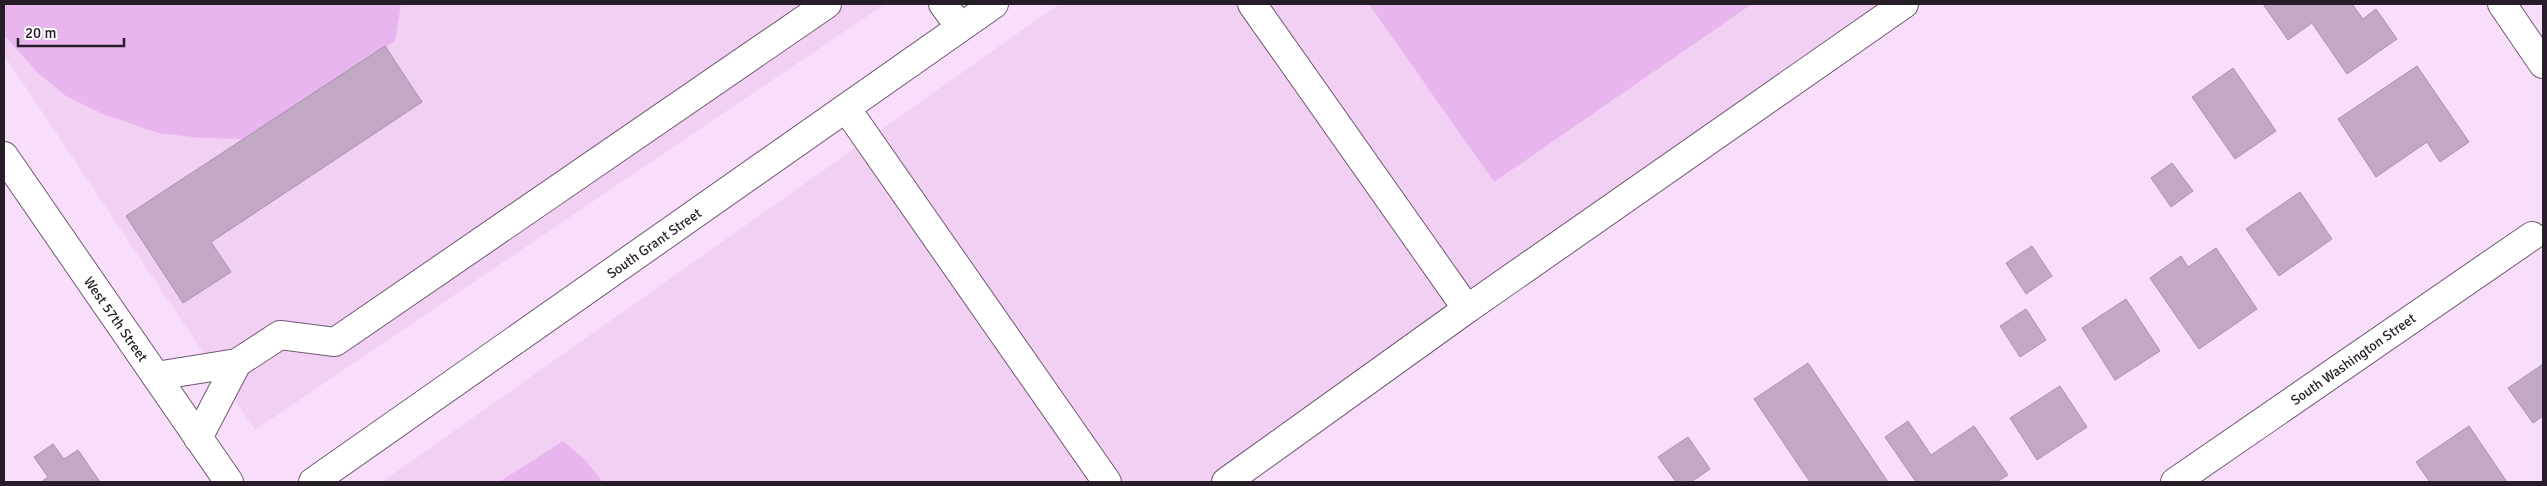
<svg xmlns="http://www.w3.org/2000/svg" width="2547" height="486" font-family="Signika,sans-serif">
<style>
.built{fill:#f1d0f4}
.green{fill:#e9b5ee}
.building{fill:#c2a8c4;stroke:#aa91ad}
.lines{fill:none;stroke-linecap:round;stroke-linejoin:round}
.minor-casing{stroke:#715973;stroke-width:30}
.major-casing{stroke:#715973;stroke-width:30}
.minor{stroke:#fff;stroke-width:28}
.major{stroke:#fff;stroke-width:28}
.labels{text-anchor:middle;stroke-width:4.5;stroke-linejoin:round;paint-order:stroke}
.street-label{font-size:14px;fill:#271d28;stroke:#fff}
</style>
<rect width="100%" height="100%" fill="#f9defc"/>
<g class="built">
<path d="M4 4H885L255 430 4 55Z"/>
<path d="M1059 4H1895L1213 482H382Z"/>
</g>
<g class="green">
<path d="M4 4H401L395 41 248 139 202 138 158 133 103 114 66 96 37 72 4 35Z"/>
<path d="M1369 4H1752L1494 182Z"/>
<path d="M563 441 585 460 603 482H499Z"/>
</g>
<g class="building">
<path d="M2263 4H2352L2363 19 2376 9 2397 39 2347 74 2312 23 2288 40Z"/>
<path d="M385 46 422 102 211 242 231 272 183 303 126 216Z"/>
<path d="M2417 66 2469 142 2440 162 2427 142 2376 177 2338 119Z"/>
<path d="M2233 68 2276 131 2235 159 2192 97Z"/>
<path d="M2172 163 2193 191 2171 207 2151 178Z"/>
<path d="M2300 192 2332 239 2279 276 2246 229Z"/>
<path d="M2032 246 2052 276 2026 294 2006 263Z"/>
<path d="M2216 248 2257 309 2199 349 2150 278 2181 256 2188 267Z"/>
<path d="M2126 299 2160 351 2115 380 2082 328Z"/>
<path d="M2026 309 2046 340 2020 357 2000 326Z"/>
<path d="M1808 363 1888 482H1810L1754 399Z"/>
<path d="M2543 364V416L2533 423 2508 388Z"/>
<path d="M2060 386 2087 427 2037 460 2010 418Z"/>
<path d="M1908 421 1931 455 1974 426 2008 475 1997 482H1916L1885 437Z"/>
<path d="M2469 426 2507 482H2430L2416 462Z"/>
<path d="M1688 437 1710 469 1691 482H1676L1658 457Z"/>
<path d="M53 444 64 459 78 450 100 482H41L48 477 34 457Z"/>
</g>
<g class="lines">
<defs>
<g id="minor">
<path d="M943 4 960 27"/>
<path d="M846 108 1107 482"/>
<path d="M4 156 229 482"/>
<path d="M1467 309 1904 4"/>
<path d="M237 363 280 335 335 342 827 4"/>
<path d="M156 376 237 363 198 438"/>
<path d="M313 482 994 4"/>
<path d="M1226 482 1467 309 1252 4"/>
<path d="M2175 482 2532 236"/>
</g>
<path id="major" d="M2502 4 2543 64"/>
</defs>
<use href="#minor" class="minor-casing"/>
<use href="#major" class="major-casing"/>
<use href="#minor" class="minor"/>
<use href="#major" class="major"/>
</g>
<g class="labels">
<g class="street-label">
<text transform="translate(654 243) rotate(-35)" y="5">South Grant Street</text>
<text transform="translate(116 319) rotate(55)" y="5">West 57th Street</text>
<text transform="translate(2353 359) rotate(-35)" y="5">South Washington Street</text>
</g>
</g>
<rect width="2547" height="486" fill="none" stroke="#271d28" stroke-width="10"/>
<path d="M18 38v8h106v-8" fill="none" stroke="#271d28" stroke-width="2.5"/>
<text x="25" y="38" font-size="15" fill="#271d28" stroke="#ffffff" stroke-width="4" paint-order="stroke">20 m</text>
</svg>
